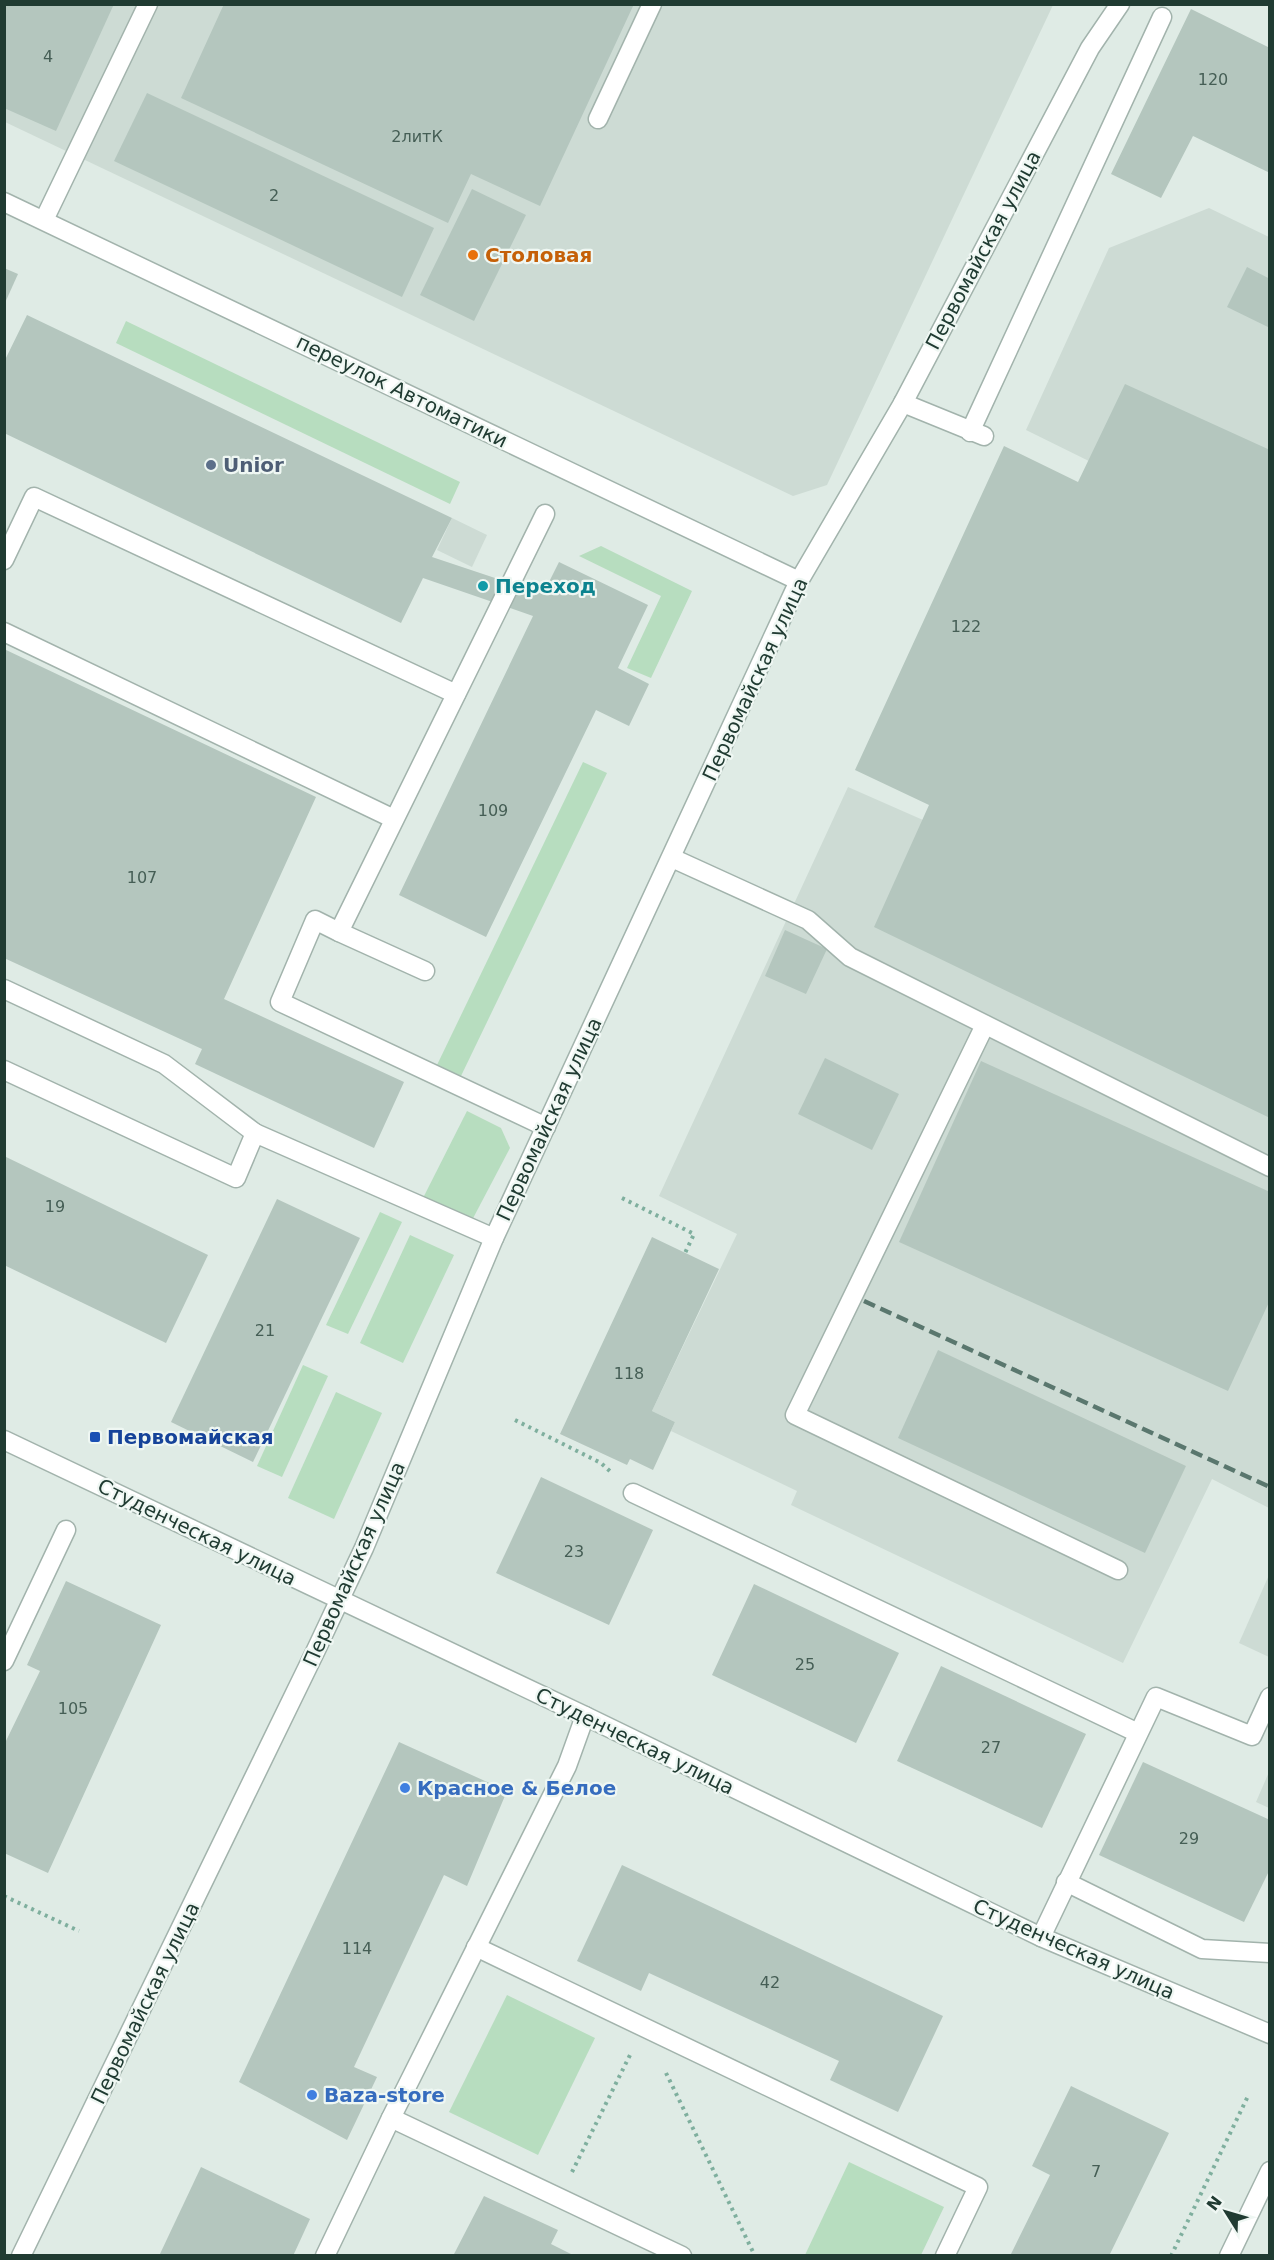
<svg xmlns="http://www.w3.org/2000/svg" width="1274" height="2260" font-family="'DejaVu Sans',sans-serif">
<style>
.built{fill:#cddbd4}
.green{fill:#b7ddbf}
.building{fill:#b4c6be}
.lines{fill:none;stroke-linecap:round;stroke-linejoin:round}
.service-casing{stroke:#a2b3ac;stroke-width:21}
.minor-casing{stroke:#a2b3ac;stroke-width:21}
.path{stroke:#7faf9e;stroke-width:4;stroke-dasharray:3 4.5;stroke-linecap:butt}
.service{stroke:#fff;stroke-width:18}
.minor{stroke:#fff;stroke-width:18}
.rail{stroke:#5a776e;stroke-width:4.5;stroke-dasharray:12 6;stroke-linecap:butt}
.food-dot{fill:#e8710a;stroke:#eff7f3;stroke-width:2}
.service-dot{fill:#5c6f8a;stroke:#eff7f3;stroke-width:2}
.culture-dot{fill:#0f9aa8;stroke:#eff7f3;stroke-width:2}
.transit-dot{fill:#1a4fb4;stroke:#eff7f3;stroke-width:2}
.shop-dot{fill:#3f7fe0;stroke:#eff7f3;stroke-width:2}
.labels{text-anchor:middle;stroke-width:4.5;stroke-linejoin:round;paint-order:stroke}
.number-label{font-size:16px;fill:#455e55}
.street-label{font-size:20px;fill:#203b32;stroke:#eff7f3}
.food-label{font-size:20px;font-weight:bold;fill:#c56008;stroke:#eff7f3;text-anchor:start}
.service-label{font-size:20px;font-weight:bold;fill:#4e5e75;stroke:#eff7f3;text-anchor:start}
.culture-label{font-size:20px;font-weight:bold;fill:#0d838f;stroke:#eff7f3;text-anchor:start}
.transit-label{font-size:20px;font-weight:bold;fill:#164399;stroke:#eff7f3;text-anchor:start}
.shop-label{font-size:20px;font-weight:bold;fill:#366cbe;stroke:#eff7f3;text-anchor:start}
</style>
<rect width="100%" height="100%" fill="#dfebe5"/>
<g class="built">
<path d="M4 5H1053L827 485 793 496 5 122Z"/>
<path d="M1209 208 1269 237V1508L1212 1479 1123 1663 791 1505 797 1491 671 1431 675 1422 652 1411 737 1234 659 1196 848 787 923 820 1099 466 1026 430 1109 248Z"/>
<path d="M452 518 487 535 472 567 437 550Z"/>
<path d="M1269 1575 1270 1657H1269L1239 1643Z"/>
<path d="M1269 1772V1808L1256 1802Z"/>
</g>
<g class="green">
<path d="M126 321 460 482 450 504 116 343Z"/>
<path d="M601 546 692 591 651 678 627 668 661 596 579 556Z"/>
<path d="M583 762 607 773 461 1076 437 1065Z"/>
<path d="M467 1111 501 1128 510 1148 470 1224 422 1200Z"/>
<path d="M380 1212 402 1222 348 1334 326 1325Z"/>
<path d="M410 1235 454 1255 403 1363 360 1343Z"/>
<path d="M303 1365 328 1376 282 1477 257 1466Z"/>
<path d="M336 1392 382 1413 334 1519 288 1498Z"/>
<path d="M507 1995 595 2038 538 2155 449 2112Z"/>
<path d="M849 2162 944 2207 921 2255H805Z"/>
</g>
<g class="building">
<path d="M4 4H114L56 131 4 108Z"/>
<path d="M224 4H634L540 206 471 174 448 223 181 98Z"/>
<path d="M1191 9 1270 48V173L1193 136 1161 198 1111 174Z"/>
<path d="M147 93 434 228 402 297 114 161Z"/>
<path d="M472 189 526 215 474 321 420 295Z"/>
<path d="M1247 267 1270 279V328L1227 307Z"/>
<path d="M4 268 18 274 4 305Z"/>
<path d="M27 315 452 518 432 557 543 594 559 562 648 605 618 668 649 684 629 726 596 710 486 937 399 895 533 616 423 578 401 623 4 433V362Z"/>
<path d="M1125 384 1270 450V1118L874 927 929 805 855 770 1004 446 1078 482Z"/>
<path d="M4 649 316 797 224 999 404 1082 374 1148 195 1064 202 1049 4 958Z"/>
<path d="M785 930 827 949 806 994 765 976Z"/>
<path d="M825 1058 899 1094 872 1150 798 1114Z"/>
<path d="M981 1061 1270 1192V1300L1228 1391 899 1242Z"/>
<path d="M4 1156 208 1255 166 1343 4 1265Z"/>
<path d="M277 1199 360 1238 253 1462 171 1422Z"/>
<path d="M652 1237 719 1269 652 1411 675 1422 653 1470 630 1459 627 1465 560 1434Z"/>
<path d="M938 1350 1186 1466 1145 1553 898 1438Z"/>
<path d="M541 1477 653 1530 609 1625 496 1573Z"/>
<path d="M66 1581 161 1625 48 1873 4 1853V1745L40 1671 27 1665Z"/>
<path d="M754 1584 899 1653 856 1743 712 1675Z"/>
<path d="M941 1666 1086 1734 1042 1828 897 1761Z"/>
<path d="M399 1742 507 1791 467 1886 444 1875 354 2067 377 2077 347 2140 239 2082Z"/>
<path d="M1143 1762 1270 1820V1869L1244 1922 1099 1855Z"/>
<path d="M622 1865 943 2016 898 2112 830 2080 839 2061 649 1973 641 1991 577 1961Z"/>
<path d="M1071 2086 1169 2133 1109 2256H1010L1050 2175 1032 2166Z"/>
<path d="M201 2167 310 2219 293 2256H159Z"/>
<path d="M484 2196 558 2230 551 2244 575 2256H453Z"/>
</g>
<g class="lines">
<defs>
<g id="service">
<path d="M598 119 652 4"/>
<path d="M44 220 148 4"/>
<path d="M903 403 984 436"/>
<path d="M970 432 1162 17"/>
<path d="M4 560 34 497 456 694"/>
<path d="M4 632 394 819"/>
<path d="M672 858 808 920 850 957 1270 1167"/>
<path d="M339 932 315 920 280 1002 546 1127"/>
<path d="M425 971 339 932 545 514"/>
<path d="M4 989 164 1064 255 1133"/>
<path d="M985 1025 795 1415 1118 1570"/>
<path d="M4 1070 236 1178 255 1133 494 1238"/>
<path d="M633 1493 1138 1733"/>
<path d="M4 1661 66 1530"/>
<path d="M1066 1882 1202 1949 1270 1953"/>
<path d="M1041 1937 1156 1697 1252 1736 1270 1697"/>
<path d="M476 1947 978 2187 945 2256"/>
<path d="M391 2118 682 2256"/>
<path d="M325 2256 391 2118 567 1766 585 1716"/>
</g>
<g id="minor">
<path d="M4 202 799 581"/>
<path d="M4 1440 585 1716 1041 1937 1270 2034"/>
<path d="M21 2256 316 1650 364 1548 494 1238 799 581 903 403 1090 48 1120 4"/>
<path d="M1229 2256 1270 2171"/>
</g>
</defs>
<use href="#service" class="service-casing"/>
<use href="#minor" class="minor-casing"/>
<g class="path">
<path d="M622 1198 694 1234 685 1253"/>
<path d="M515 1420 601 1463 611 1472"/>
<path d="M4 1896 79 1931"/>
<path d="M666 2073 755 2256"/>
<path d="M572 2172 630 2055"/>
<path d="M1171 2256 1249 2094"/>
</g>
<use href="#service" class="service"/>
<use href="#minor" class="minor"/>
<path class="rail" d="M864 1301 1270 1487"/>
</g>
<circle class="food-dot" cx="473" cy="255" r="6"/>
<circle class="service-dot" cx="211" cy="465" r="6"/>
<circle class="culture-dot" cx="483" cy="586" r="6"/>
<rect class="transit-dot" x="89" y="1431" width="12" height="12" rx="3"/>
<g class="shop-dot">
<circle cx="405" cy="1788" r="6"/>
<circle cx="312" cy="2095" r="6"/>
</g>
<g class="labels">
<g class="number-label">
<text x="48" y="62">4</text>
<text x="1213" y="85">120</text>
<text x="417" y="142">2литК</text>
<text x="274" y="201">2</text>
<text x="966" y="632">122</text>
<text x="493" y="816">109</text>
<text x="142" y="883">107</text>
<text x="55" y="1212">19</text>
<text x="265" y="1336">21</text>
<text x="629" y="1379">118</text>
<text x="574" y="1557">23</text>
<text x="805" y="1670">25</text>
<text x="73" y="1714">105</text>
<text x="991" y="1753">27</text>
<text x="1189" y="1844">29</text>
<text x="357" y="1954">114</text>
<text x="770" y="1988">42</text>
<text x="1096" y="2177">7</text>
</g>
<g class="street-label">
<text transform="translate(983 250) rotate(-62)" y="7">Первомайская улица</text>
<text transform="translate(402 391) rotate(26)" y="7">переулок Автоматики</text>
<text transform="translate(755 679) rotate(-65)" y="7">Первомайская улица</text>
<text transform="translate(549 1119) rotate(-65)" y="7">Первомайская улица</text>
<text transform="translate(197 1532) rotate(26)" y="7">Студенческая улица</text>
<text transform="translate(354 1564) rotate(-66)" y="7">Первомайская улица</text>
<text transform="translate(635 1741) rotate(26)" y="7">Студенческая улица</text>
<text transform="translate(1074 1949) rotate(24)" y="7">Студенческая улица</text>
<text transform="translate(145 2003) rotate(-64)" y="7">Первомайская улица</text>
</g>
<g class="food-label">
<text x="485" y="262">Столовая</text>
</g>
<g class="service-label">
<text x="223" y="472">Unior</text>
</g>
<g class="culture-label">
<text x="495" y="593">Переход</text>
</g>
<g class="transit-label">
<text x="107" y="1444">Первомайская</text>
</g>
<g class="shop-label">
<text x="417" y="1795">Красное &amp; Белое</text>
<text x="324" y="2102">Baza-store</text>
</g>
</g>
<rect width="1274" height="2260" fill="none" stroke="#203b32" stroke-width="12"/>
<g transform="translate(1226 2212) rotate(307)" stroke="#eff7f3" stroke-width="4.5" paint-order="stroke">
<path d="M0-4.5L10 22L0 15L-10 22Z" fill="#203b32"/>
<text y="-9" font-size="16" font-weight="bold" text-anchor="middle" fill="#203b32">N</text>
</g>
</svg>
